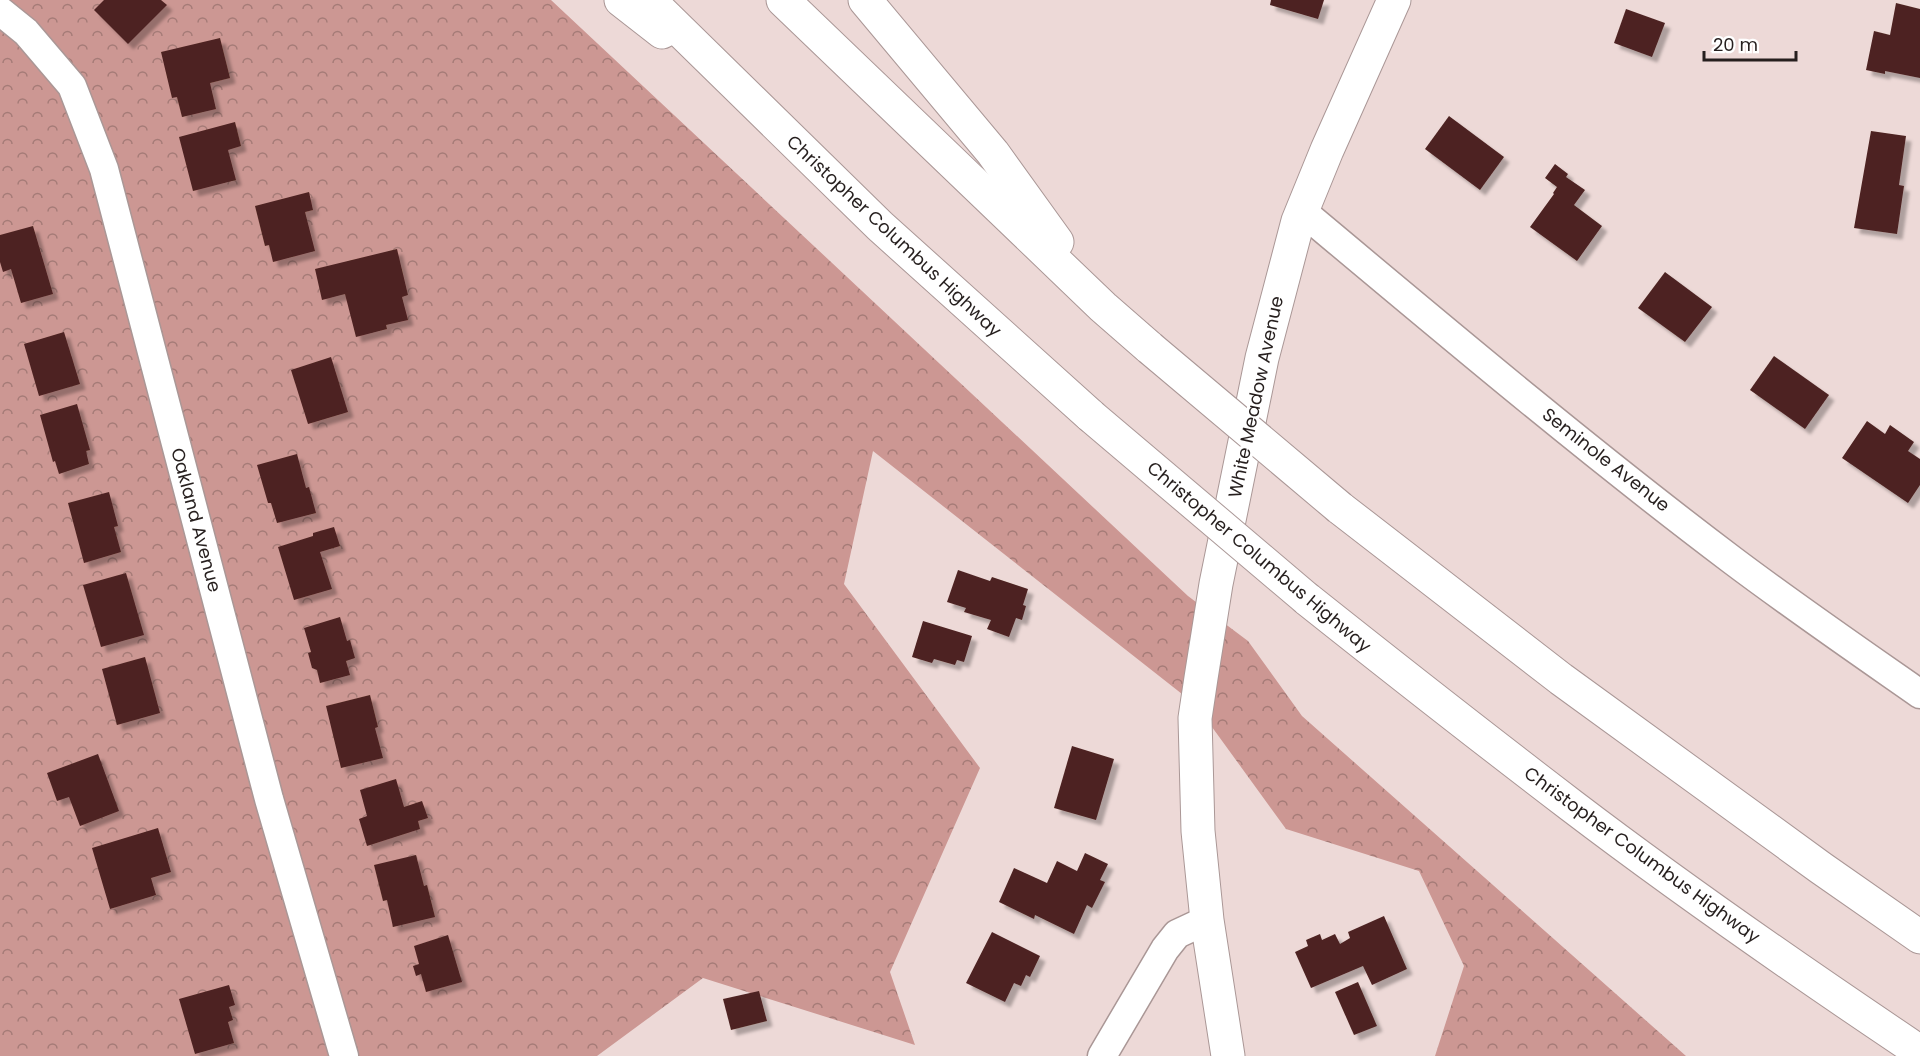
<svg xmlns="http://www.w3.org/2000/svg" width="1920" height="1056" font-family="Poppins,sans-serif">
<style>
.forest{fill:url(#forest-crowns)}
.building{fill:#4d2321;filter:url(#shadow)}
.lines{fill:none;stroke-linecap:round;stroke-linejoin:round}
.street-casing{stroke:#aa9796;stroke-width:31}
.secondary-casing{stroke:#aa9796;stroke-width:35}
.highway-casing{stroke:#aa9796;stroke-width:35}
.street{stroke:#fff;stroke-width:28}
.secondary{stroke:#fff;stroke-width:33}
.highway{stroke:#fff;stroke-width:33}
.highway-bridge-casing{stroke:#aa9796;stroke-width:35;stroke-linecap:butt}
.highway-bridge{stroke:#fff;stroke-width:33}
.labels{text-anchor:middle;stroke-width:6;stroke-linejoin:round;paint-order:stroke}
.street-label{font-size:18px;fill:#261f1e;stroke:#fff}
</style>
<defs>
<pattern id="forest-crowns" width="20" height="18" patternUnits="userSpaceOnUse" patternTransform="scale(1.5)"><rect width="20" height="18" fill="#cc9793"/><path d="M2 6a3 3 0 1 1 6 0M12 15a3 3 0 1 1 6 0" fill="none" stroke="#a57b77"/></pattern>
<filter id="shadow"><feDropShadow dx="5.5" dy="5.5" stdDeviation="1.5" flood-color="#0004"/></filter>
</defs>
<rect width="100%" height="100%" fill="#edd9d7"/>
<path class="forest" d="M0 0H551L1188 596 1248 641 1302 716 1686 1056H1435L1464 966 1419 871 1286 829 1196 705 873 451 844 584 980 768 890 972 915 1045 703 978 597 1056H0Z"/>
<g class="building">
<path d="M104 0H161L167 5 128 44 94 10Z"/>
<path d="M1271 0H1324L1318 19 1270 5Z"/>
<path d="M1896 3 1920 9V78L1885 71V74L1866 70 1874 31 1890 35Z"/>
<path d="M1626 9 1665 23 1652 57 1614 43Z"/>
<path d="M220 38 230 78 210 83 216 109 182 117 177 97 172 98 161 52Z"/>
<path d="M1449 116 1504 157 1480 190 1425 149Z"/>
<path d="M235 122 241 146 228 150 236 180 193 191 179 137Z"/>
<path d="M1871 131 1906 136 1899 185 1904 186 1897 234 1854 228Z"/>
<path d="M1555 164 1568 174 1566 177 1585 190 1574 205 1602 226 1577 261 1530 227 1554 194 1553 193 1557 187 1545 178Z"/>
<path d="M309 192 313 210 305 212 315 251 273 262 269 245 265 246 255 206Z"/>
<path d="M33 226 53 294 21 303 11 269 3 272 0 262V235Z"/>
<path d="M397 249 408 295 402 297 408 320 386 325 387 329 356 337 345 294 322 300 315 269Z"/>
<path d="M1665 272 1712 307 1685 342 1638 308Z"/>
<path d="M64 332 80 384 39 396 24 344Z"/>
<path d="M1774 356 1829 395 1805 429 1750 390Z"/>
<path d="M331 357 348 412 308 424 291 370Z"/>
<path d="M77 404 90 450 86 451 89 464 59 474 55 461 53 462 40 415Z"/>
<path d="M1867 421 1885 434 1890 425 1914 442 1908 451 1920 459V485L1908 503 1842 458Z"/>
<path d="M297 454 306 488 309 487 316 513 277 523 271 503H268L257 465Z"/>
<path d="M109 492 118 526 114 527 121 552 84 563 68 503Z"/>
<path d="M334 527 340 546 320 552 332 589 294 600 278 547 313 536V533Z"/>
<path d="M958 570 990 581 992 577 1028 589 1023 605 1026 606 1022 620 1016 618 1009 637 987 629 991 620 964 612 966 608 947 602Z"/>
<path d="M126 573 144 635 101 647 83 585Z"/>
<path d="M340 617 347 641 350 640 355 658 346 661 350 675 320 683 317 670 312 668 308 653 311 652 304 628Z"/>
<path d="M923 621 972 636 964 662 957 660 955 665 934 659 932 663 912 657Z"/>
<path d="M145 657 160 713 117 725 102 669Z"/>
<path d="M370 695 378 727 375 728 383 758 341 768 326 706Z"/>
<path d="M1072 746 1114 759 1096 820 1054 808Z"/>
<path d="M98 754 119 811 80 826 69 797 57 801 47 773Z"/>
<path d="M396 779 404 807 422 801 428 818 418 821 420 829 367 846 359 819 367 816 360 790Z"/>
<path d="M158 828 171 872 151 878 156 895 110 909 92 848Z"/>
<path d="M1085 853 1108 864 1100 880 1105 882 1092 908 1087 905 1074 934 1035 915 1034 919 999 902 1014 868 1047 883 1057 861 1077 871Z"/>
<path d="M416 855 424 886 427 885 435 917 393 927 387 900 383 901 374 865Z"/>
<path d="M1384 916 1407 969 1372 985 1363 966 1311 988 1295 952 1308 946 1306 940 1320 934 1322 940 1335 934 1340 944 1350 938 1348 932Z"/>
<path d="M992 932 1040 956 1030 977 1026 975 1021 986 1014 983 1005 1002 966 983Z"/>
<path d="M448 935 462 982 426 992 421 974 416 976 413 966 419 964 414 946Z"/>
<path d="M1358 982 1377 1026 1354 1035 1335 992Z"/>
<path d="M229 985 235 1005 229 1007 233 1020 228 1022 234 1043 195 1054 179 999Z"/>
<path d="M759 991 767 1021 731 1030 723 999Z"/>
</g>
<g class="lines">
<defs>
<g id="street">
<path d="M0 11 26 32 72 86 104 169 269 799 344 1056"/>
<path d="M1303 212C1444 330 1585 449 1732 560 1793 606 1857 650 1920 694"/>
<path d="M1102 1056 1165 949 1177 934 1207 920"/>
</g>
<path id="secondary" d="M1228 1056 1207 920 1198 831 1195 718 1201 678 1216 584 1262 358 1298 221 1327 150 1394 0"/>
<g id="highway">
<path d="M621 0 662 32"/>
<path d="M649 0 880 226 1091 416"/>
<path d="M783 0 1103 307 1150 348"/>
<path d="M865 0 993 153 1057 242"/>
<path d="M1340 508 1561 679 1821 868 1920 937"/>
<path d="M1307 599C1395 669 1483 738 1572 806 1685 892 1802 973 1920 1052"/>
</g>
</defs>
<use href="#street" class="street-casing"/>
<use href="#secondary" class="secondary-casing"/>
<use href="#highway" class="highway-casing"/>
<use href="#street" class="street"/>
<use href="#secondary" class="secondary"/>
<use href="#highway" class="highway"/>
<defs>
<g id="highway-bridge">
<path d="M1150 348 1340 508"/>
<path d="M1091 416 1307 599"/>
</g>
</defs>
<use href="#highway-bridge" class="highway-bridge-casing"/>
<use href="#highway-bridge" class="highway-bridge"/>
</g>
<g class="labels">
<g class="street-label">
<text transform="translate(894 236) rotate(43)" y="6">Christopher Columbus Highway</text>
<text transform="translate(1256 397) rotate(-78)" y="6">White Meadow Avenue</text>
<text transform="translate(1606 460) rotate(38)" y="6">Seminole Avenue</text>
<text transform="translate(196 520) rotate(75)" y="6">Oakland Avenue</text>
<text transform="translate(1259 557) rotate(40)" y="6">Christopher Columbus Highway</text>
<text transform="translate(1642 855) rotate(36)" y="6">Christopher Columbus Highway</text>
</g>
</g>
<path d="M1704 51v9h92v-9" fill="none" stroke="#261f1e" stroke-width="3"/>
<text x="1713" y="51" font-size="18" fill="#261f1e" stroke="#ffffff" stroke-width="4.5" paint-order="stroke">20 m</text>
</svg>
